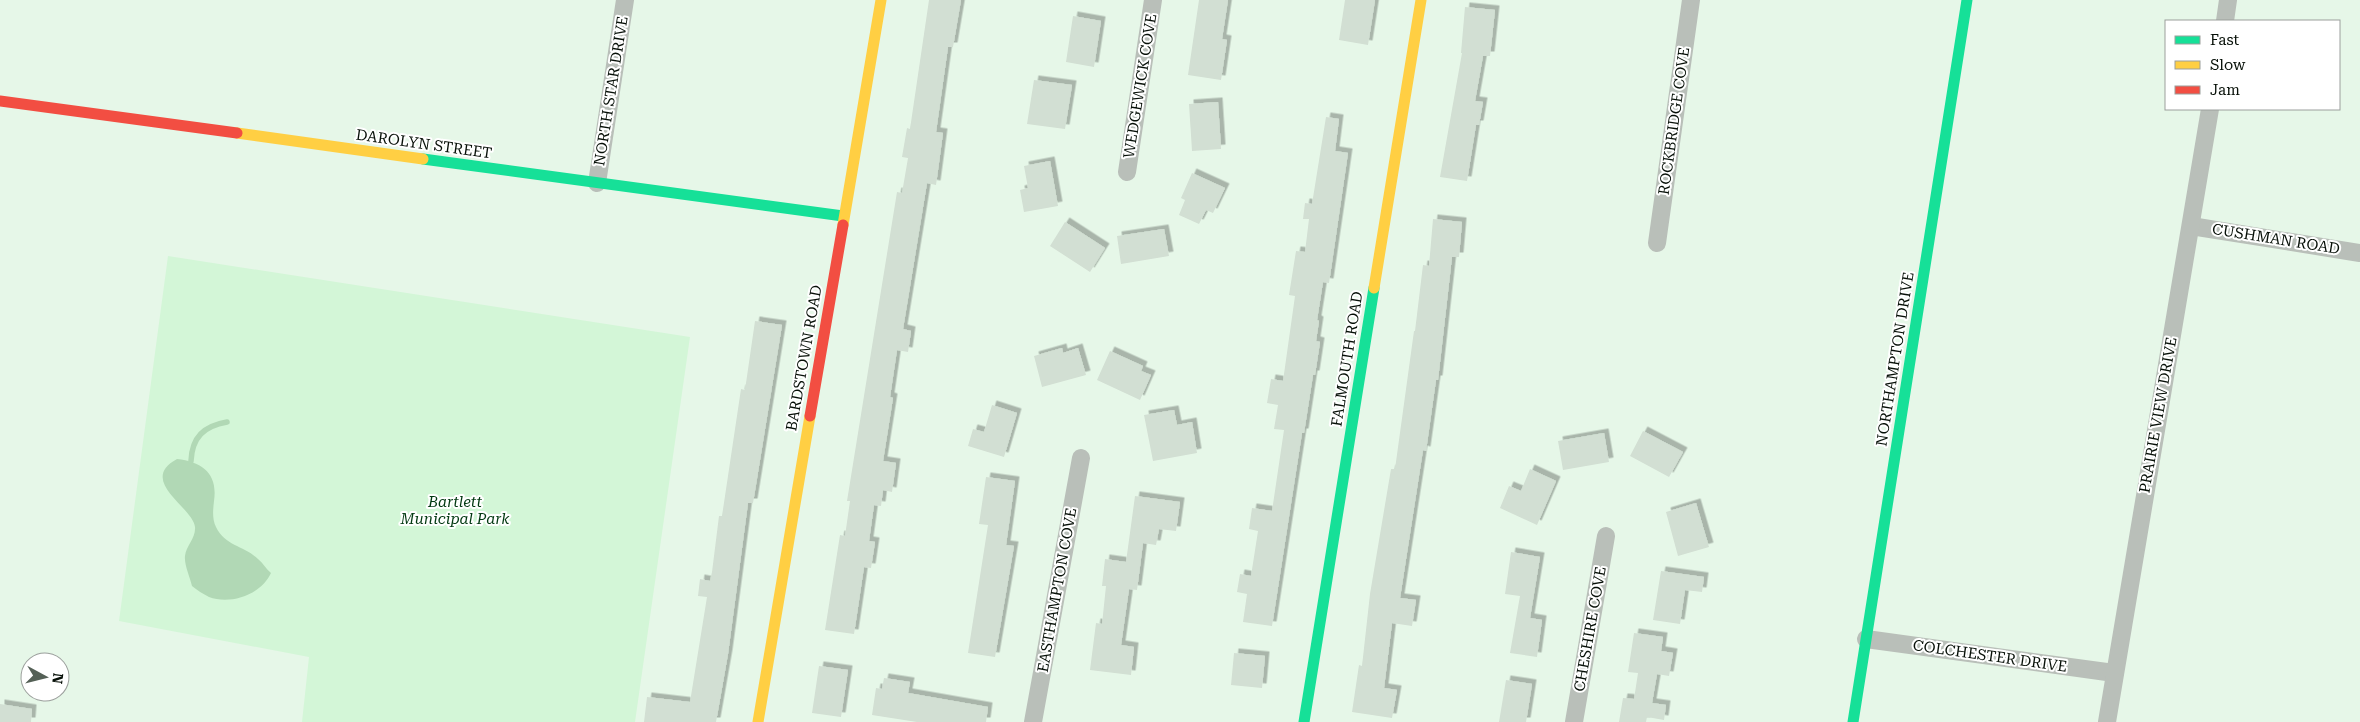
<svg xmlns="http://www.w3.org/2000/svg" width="2360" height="722" font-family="'Roboto Serif',serif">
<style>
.green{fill:#d3f6d7}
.water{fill:#b1d8b5}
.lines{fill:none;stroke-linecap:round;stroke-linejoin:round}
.stream{stroke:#b1d8b5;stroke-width:5.5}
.building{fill:#d2dfd3;filter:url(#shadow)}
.street{stroke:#b9bfb9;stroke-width:18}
.fast{stroke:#16e098;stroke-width:11}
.slow{stroke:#ffcf43;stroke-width:11}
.jam{stroke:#f24e42;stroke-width:11}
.labels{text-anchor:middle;stroke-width:4;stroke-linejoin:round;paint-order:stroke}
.street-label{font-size:15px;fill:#060f07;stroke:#fff}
.park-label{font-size:15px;font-style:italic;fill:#023911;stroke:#fff}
</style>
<defs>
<filter id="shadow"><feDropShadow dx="4.5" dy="-4.5" stdDeviation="0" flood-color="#0004"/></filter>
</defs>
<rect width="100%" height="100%" fill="#e6f7e8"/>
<path class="green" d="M168 256 690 337 635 722H302L309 657 119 621Z"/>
<path class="water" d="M177 459C203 462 218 474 214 501 213 510 212 519 216 527 225 546 245 546 258 559 263 563 266 569 271 573 261 595 230 605 209 597 203 594 197 590 192 586 190 577 184 565 185 556 186 546 196 538 195 527 193 507 137 481 177 459Z"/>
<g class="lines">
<path class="stream" d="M191 461C192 437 204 426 227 422"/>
</g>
<g class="building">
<path d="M929 0H961L953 47H948L936 132 943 133 936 185 927 183 903 329 911 331 908 352 897 350 890 397 893 398 883 461 896 463 892 492 883 490 881 506 874 505 869 541 875 542 871 568 864 567 854 634 825 630 840 535 845 536 850 501H847L897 192 902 193 908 158 902 157 907 128 910 129Z"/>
<path d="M1199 0H1228L1222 39 1227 40 1221 80 1188 75Z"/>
<path d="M1345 0H1375L1368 45 1339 40Z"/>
<path d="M1465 7 1495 10 1490 56H1483L1475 101 1483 102 1479 125H1476L1467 181 1440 177 1462 53H1461Z"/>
<path d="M1073 16 1101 21 1094 67 1066 62Z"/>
<path d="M1034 80 1072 85 1065 129 1027 124Z"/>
<path d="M1218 102 1221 149 1192 151 1189 104Z"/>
<path d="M1326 117 1339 119 1335 151 1348 153 1329 283 1323 282 1317 320 1319 321 1316 341 1320 342 1315 375H1313L1304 433H1302L1272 626 1243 622 1247 594 1237 592 1240 574 1251 576 1258 531 1249 529 1252 508 1272 511 1284 430 1274 429 1278 405 1267 403 1271 379 1283 381 1295 296 1289 295 1296 251 1305 252 1309 219H1303L1305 203 1312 204Z"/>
<path d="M1050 161 1058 206 1024 212 1020 190 1028 188 1024 166Z"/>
<path d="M1192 173 1225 188 1213 213 1206 210 1199 224 1179 215 1185 200 1181 198Z"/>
<path d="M1433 219 1462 222 1459 257H1452L1438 380H1436L1426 451 1423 450 1400 598 1416 600 1412 626 1392 623 1384 688 1397 690 1392 718 1352 712 1359 665 1362 666 1370 594 1391 469H1395L1414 331H1415L1423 265 1429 266Z"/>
<path d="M1065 222 1105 248 1090 272 1050 246Z"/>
<path d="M1164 229 1169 256 1121 264 1117 236Z"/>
<path d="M755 321 782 325 753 503H748L728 654 716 722H644L647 697 690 702 707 597 698 596 700 579 710 581 712 572 719 516H722L741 389 745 390Z"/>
<path d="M1062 348 1063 353 1078 348 1086 375 1042 387 1034 356Z"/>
<path d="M1110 351 1143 366 1141 371 1151 375 1140 400 1097 380Z"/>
<path d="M992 405 1017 413 1004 457 968 446 973 429 984 432Z"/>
<path d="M1174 410 1177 425 1192 422 1197 453 1153 461 1144 415Z"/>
<path d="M1643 431 1683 452 1669 477 1630 456Z"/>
<path d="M1604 433 1609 462 1563 470 1558 441Z"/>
<path d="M1530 469 1556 481 1537 525 1500 508 1509 486 1521 491Z"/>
<path d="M986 477 1015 481 1006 545 1014 546 995 657 968 653 988 525 979 524Z"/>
<path d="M1135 496 1180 502 1176 531 1159 529 1156 545 1143 543 1137 590 1129 589 1121 645 1134 647 1131 675 1090 670 1096 623 1102 624 1106 586H1102L1105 559 1126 562Z"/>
<path d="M1696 503 1709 547 1678 556 1666 512Z"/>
<path d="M1511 552 1540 557 1530 618 1542 620 1537 657 1510 653 1520 596 1505 594Z"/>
<path d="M1661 571 1704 577 1702 592 1685 590 1680 624 1653 620Z"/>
<path d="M1634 633 1663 637 1661 651 1673 653 1669 676 1657 674 1652 703 1666 705 1664 720 1647 717 1646 722H1619L1623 698 1634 699 1638 673 1628 672Z"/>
<path d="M1234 653 1265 656 1262 688 1231 685Z"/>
<path d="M819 666 848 670 841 717 812 713Z"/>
<path d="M884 678 910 682 908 693 988 707 986 722H917L872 715 876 688 882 689Z"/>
<path d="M1506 680 1532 684 1526 722H1499Z"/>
<path d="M0 704 32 709 31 722H0Z"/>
</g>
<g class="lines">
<g class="street">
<path d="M2225 21 2228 0"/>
<path d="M1127 172 1153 0"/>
<path d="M597 183 625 0"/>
<path d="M2191 226 2360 253"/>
<path d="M1657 243 1691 0"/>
<path d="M1866 639 2114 673"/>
<path d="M1033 722 1081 458"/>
<path d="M1574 722 1606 536"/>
<path d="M2107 722 2210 109"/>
</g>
<g class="fast">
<path d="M423 159 843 216"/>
<path d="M1304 722 1374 288"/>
<path d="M1853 722 1967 0"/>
</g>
<g class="slow">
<path d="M237 133 423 159"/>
<path d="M843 225 881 0"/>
<path d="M1374 288 1421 0"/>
<path d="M758 722 810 416"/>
</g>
<g class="jam">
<path d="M0 101 237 133"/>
<path d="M810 416 843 225"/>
</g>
</g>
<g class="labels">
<g class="street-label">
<text transform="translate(1140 86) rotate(-81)" y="5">WEDGEWICK COVE</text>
<text transform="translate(611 91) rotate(-81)" y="5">NORTH STAR DRIVE</text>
<text transform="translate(1674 121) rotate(-82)" y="5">ROCKBRIDGE COVE</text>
<text transform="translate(424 144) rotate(8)" y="5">DAROLYN STREET</text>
<text transform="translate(2276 239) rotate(9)" y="5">CUSHMAN ROAD</text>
<text transform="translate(804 358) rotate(-80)" y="5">BARDSTOWN ROAD</text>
<text transform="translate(1347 359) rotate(-81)" y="5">FALMOUTH ROAD</text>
<text transform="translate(1895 359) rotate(-81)" y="5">NORTHAMPTON DRIVE</text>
<text transform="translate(2158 415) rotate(-80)" y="5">PRAIRIE VIEW DRIVE</text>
<text transform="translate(1057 590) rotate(-80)" y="5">EASTHAMPTON COVE</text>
<text transform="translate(1590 629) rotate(-80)" y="5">CHESHIRE COVE</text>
<text transform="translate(1990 656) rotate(8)" y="5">COLCHESTER DRIVE</text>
</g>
<g class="park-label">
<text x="455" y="507">Bartlett<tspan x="455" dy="17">Municipal Park</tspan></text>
</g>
</g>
<rect x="2165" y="20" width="175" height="90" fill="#ffffff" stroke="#9b9f9c"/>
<rect x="2175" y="36" width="25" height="8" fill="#16e098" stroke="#9b9f9c"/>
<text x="2210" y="45" font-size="15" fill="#060f07">Fast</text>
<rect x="2175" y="61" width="25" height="8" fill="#ffcf43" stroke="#9b9f9c"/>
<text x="2210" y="70" font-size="15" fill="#060f07">Slow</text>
<rect x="2175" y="86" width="25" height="8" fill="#f24e42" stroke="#9b9f9c"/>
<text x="2210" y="95" font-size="15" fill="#060f07">Jam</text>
<g transform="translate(45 677) rotate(97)"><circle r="24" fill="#ffffff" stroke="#9b9f9c"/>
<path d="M0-4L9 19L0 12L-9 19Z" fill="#546056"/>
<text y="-8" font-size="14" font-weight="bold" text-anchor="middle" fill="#060f07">N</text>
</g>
</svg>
